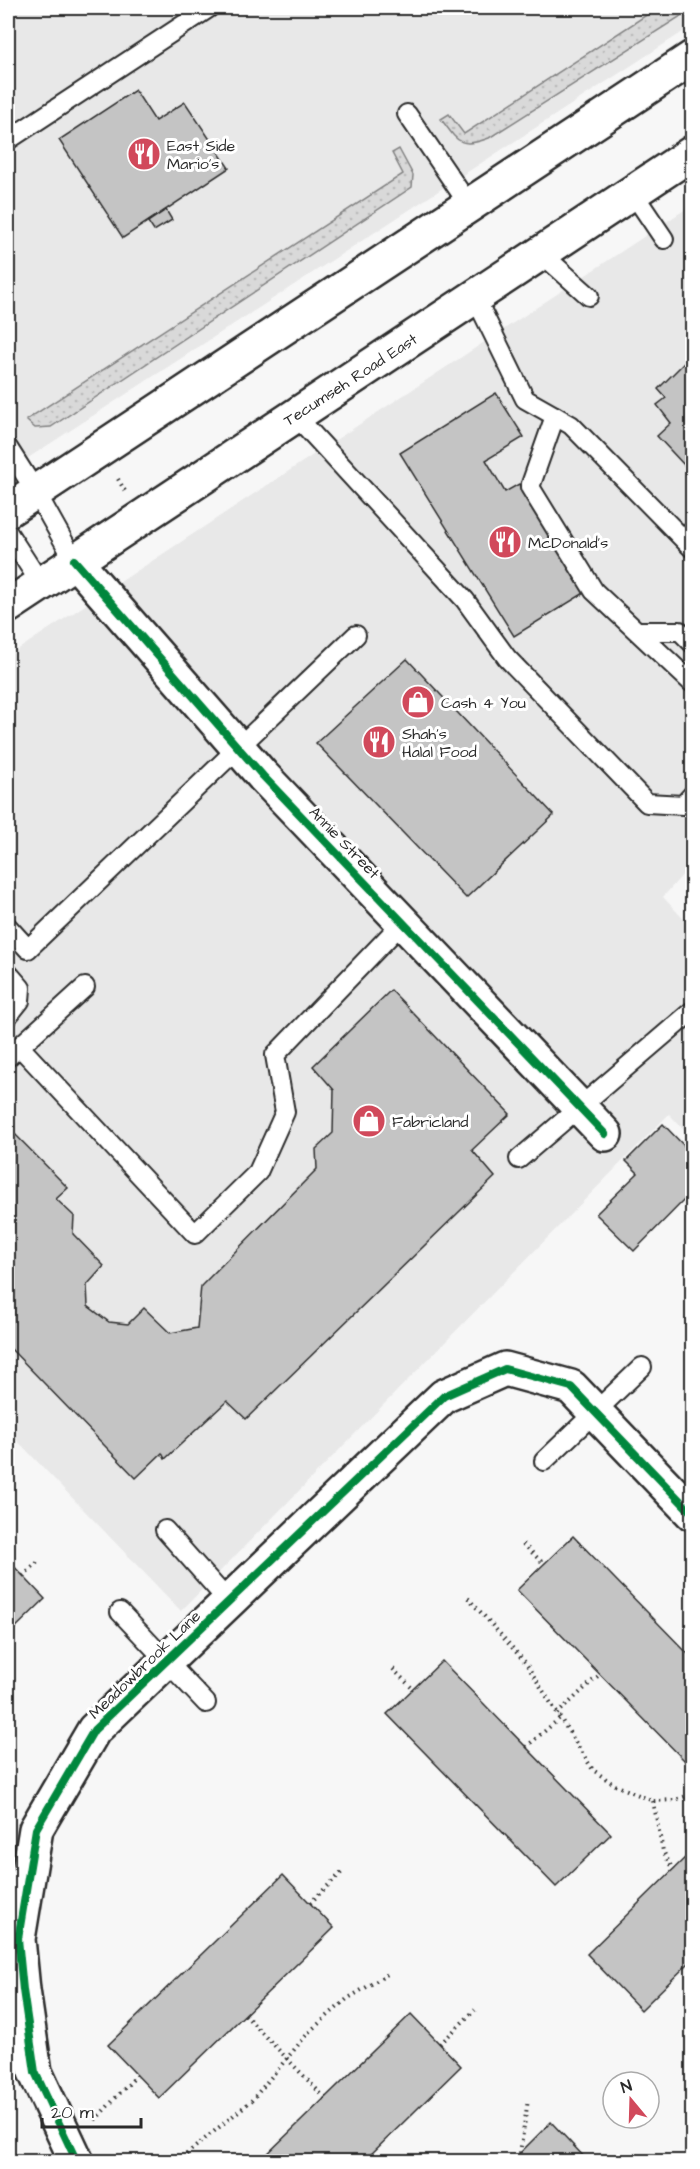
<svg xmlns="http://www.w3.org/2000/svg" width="700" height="2169" font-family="'Architects Daughter',sans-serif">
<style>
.built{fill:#e8e8e8}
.grass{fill:url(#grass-dots);stroke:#828282;stroke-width:1.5}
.building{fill:#c4c4c4;stroke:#2b2b2b;stroke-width:1.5}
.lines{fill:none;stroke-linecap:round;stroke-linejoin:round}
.service-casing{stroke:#2b2b2b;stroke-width:22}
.minor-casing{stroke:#2b2b2b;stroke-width:38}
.secondary-casing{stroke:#2b2b2b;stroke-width:38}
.path{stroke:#2b2b2b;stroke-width:4;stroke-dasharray:1.5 4.5;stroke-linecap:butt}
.service{stroke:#fff;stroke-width:18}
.minor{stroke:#fff;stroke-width:33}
.secondary{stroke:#fff;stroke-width:33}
.cycleway-casing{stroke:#fff;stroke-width:11}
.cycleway{stroke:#00873e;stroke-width:8}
.labels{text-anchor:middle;stroke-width:6;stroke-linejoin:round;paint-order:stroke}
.poi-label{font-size:16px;fill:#2b2b2b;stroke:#fff;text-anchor:start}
.street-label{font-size:16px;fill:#2b2b2b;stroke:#fff}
</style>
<defs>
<pattern id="grass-dots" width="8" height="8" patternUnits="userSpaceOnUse" patternTransform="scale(1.5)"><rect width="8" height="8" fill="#d9d9d9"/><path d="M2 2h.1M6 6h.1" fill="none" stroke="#bababa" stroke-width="1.8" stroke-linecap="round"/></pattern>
</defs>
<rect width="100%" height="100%" fill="#f7f7f7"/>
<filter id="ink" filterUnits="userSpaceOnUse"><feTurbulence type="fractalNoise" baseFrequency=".0167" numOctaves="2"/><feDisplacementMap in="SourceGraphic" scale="12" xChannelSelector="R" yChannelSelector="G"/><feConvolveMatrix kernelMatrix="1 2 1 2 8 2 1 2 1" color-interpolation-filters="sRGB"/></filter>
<g filter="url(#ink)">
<g class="built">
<path d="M8 8H692V26L8 471Z"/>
<path d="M692 205V864L663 897 692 928V1138L669 1114 181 1611 8 1431V656Z"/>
</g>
<g class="grass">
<path d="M657 8 692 9 489 138C460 149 458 142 441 119L449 114 464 134Z"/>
<path d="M399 149 413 175 412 187 51 427 35 428 26 420 403 174 392 153Z"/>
</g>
<g class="building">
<path d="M135 90 155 121 185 102 229 168 123 238 59 140Z"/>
<path d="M166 210 172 220 154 231 148 222Z"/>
<path d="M692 355V463L686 467 657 436 671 423 657 405 666 398 658 389Z"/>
<path d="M496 393 524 437 486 460 505 492 519 484 586 592 514 636 400 453Z"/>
<path d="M407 659 554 815 466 898 316 743Z"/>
<path d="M391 990 510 1114 472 1150 495 1177 246 1419 227 1401 165 1459 162 1453 136 1478 8 1346V1127L68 1188 56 1199 74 1216 73 1234 104 1266 87 1285 88 1306 109 1322 128 1324 144 1308 170 1333 197 1328 201 1286 317 1169 316 1149 333 1133 334 1090 313 1066Z"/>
<path d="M663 1124 692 1154V1192L634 1251 596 1214 638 1173 626 1161Z"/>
<path d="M573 1536 692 1658V1758L687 1763 517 1590Z"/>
<path d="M8 1560 45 1599 8 1635Z"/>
<path d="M442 1661 611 1834 556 1887 387 1714Z"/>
<path d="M692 1851V1960L641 2010 587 1954Z"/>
<path d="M283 1875 334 1928 159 2098 108 2045Z"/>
<path d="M411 2014 461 2066 363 2162H259Z"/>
<path d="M551 2122 589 2162H511Z"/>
</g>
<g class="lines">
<defs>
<g id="service">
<path d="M407 114 469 205"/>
<path d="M8 140 209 8"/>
<path d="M633 193 664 239"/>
<path d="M541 253 589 296"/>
<path d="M475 297 525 399 571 425 692 548"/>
<path d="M295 415 465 600 507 658 647 803 683 805 692 795"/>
<path d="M555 416 530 487 594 591 692 683"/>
<path d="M8 448 36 492 74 560"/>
<path d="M8 533 41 584"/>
<path d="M640 631H680L692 643"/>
<path d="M8 927 28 949 356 635"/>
<path d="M8 973 21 988 20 1001 8 1016"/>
<path d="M19 1046 195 1234 258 1172 285 1112 275 1055 403 922"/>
<path d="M8 1057 85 987"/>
<path d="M519 1159 692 1011"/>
<path d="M544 1461 642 1367"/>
<path d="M165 1530 229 1602"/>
<path d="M120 1612 206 1703"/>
</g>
<g id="minor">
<path d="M74 560 263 776 605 1134"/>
<path d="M77 2162 35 2072 23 1990 18 1939 36 1829 94 1730 444 1396 505 1369 571 1387 692 1513"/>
</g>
<g id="secondary">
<path d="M8 510 692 58"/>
<path d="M8 606 692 153"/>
</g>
</defs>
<use href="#service" class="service-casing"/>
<use href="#minor" class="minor-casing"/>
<use href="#secondary" class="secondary-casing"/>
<g class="path">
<path d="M118 479 125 491"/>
<path d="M523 1544 544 1564"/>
<path d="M23 1576 40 1560"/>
<path d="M468 1598 525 1662 593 1770 615 1785 653 1801 675 1800 692 1794"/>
<path d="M393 1669 413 1689"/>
<path d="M557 1714 600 1674"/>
<path d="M526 1747 560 1718"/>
<path d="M653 1801 663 1851 673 1870"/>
<path d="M310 1903 342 1872"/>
<path d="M245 2015 325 2098"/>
<path d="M440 2044 475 2010"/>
<path d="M95 2120 137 2075"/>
<path d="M520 2153 528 2100"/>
<path d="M177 2162 252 2100 309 2032 347 1999 391 1972"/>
</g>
<use href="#service" class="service"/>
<use href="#minor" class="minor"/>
<use href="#secondary" class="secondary"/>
<defs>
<g id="cycleway">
<path d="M74 560 263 776 605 1134"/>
<path d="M77 2162 35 2072 23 1990 18 1939 36 1829 94 1730 444 1396 505 1369 571 1387 692 1513"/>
</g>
</defs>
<use href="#cycleway" class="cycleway-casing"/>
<use href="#cycleway" class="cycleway"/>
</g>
</g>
<defs>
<symbol id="restaurant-disc" viewBox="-11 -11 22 22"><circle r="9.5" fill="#d1495b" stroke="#fff"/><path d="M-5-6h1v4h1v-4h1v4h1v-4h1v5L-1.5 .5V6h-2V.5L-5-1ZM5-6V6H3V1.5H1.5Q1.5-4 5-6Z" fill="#fff"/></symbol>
<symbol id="shop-disc" viewBox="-11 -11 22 22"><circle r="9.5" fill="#d1495b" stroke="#fff"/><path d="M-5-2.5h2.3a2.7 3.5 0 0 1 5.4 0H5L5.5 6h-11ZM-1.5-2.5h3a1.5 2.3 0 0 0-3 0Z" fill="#fff"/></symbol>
</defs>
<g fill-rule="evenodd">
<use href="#restaurant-disc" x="125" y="135" width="38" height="38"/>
<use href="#restaurant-disc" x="486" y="523" width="38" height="38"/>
<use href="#shop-disc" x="399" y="683" width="38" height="38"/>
<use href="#restaurant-disc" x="360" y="723" width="38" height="38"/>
<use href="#shop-disc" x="350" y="1102" width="38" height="38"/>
</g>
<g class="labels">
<g class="poi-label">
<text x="167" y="151">East Side<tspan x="167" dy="18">Mario's</tspan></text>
<text x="528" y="548">McDonald's</text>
<text x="441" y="708">Cash 4 You</text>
<text x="402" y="739">Shah's<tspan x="402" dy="18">Halal Food</tspan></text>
<text x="392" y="1127">Fabricland</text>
</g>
<g class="street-label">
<text transform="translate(350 379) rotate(-33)" y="6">Tecumseh Road East</text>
<text transform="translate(345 842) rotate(46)" y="6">Annie Street</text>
<text transform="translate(144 1664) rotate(-44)" y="6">Meadowbrook Lane</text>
</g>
</g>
<rect width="700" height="2169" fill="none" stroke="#fff" stroke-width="30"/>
<rect x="15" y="15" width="670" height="2139" fill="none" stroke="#2b2b2b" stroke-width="2" filter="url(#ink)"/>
<g transform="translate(631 2100) rotate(341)"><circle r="28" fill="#ffffff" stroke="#aaaaaa" stroke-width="1.5"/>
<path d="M0-4.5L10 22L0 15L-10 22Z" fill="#d1495b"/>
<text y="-9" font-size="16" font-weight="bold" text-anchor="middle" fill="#2b2b2b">N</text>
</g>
<path d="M42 2118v9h99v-9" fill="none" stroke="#2b2b2b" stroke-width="3"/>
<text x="51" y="2118" font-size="18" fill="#2b2b2b" stroke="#ffffff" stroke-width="4.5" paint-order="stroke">20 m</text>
</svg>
